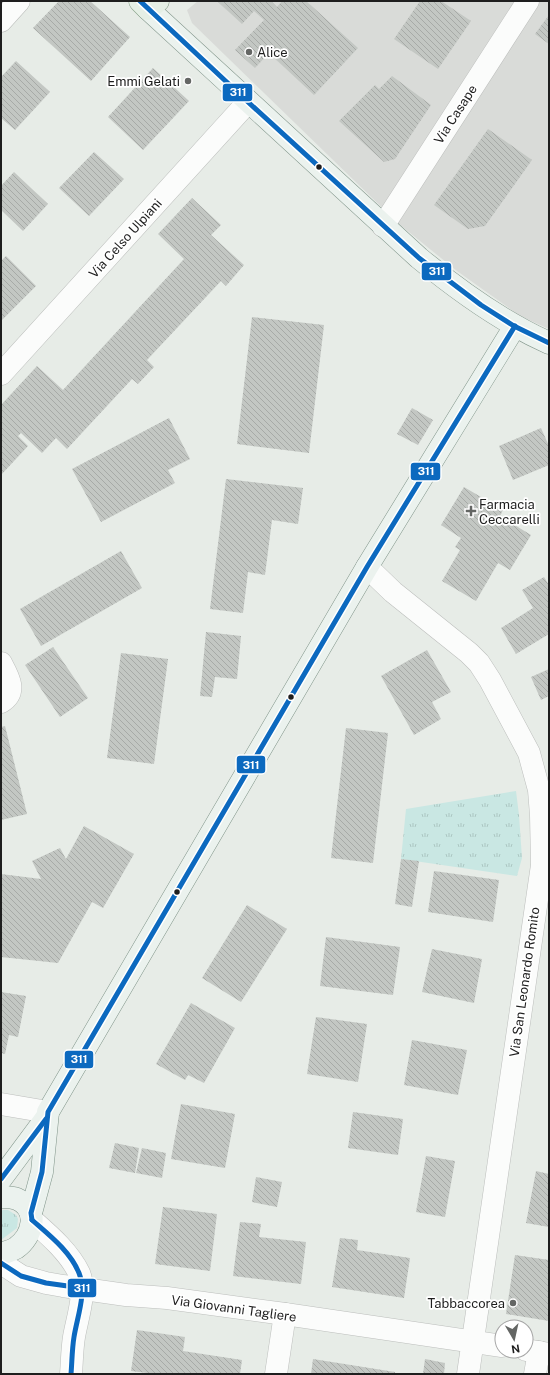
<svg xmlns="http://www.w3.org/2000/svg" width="550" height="1375" font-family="'Public Sans',sans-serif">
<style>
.residential{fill:#d9dbd8}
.grass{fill:url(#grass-tufts)}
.building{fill:url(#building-back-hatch)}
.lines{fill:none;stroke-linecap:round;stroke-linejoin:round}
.street-casing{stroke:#bcbebc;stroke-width:23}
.secondary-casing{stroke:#81958a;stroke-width:23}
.primary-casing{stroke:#86a088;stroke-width:23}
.street{stroke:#fbfcfb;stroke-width:22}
.secondary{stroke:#ebf2ee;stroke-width:22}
.primary{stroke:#e5efe5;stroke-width:22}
.bus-1-casing{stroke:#fff;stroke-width:8}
.bus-1{stroke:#0c69bf;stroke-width:5}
.poi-dot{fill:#646664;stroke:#fff;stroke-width:1.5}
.bus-dot{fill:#1e1e1e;stroke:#fff;stroke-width:1.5}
.labels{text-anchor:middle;stroke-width:3.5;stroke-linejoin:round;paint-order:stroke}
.poi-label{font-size:13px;fill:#1e1e1e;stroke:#fff;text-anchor:start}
.street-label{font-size:13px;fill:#1e1e1e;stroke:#fff}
.line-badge{stroke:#fff;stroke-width:1.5}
.badge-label{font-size:11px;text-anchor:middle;font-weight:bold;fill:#fff}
</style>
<defs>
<pattern id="grass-tufts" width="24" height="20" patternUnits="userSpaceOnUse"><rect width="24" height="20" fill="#c9e7e3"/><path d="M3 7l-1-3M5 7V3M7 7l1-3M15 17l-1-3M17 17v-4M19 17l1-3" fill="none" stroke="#acc6c2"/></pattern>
<pattern id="building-back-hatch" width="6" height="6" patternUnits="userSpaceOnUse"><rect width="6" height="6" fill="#c3c7c3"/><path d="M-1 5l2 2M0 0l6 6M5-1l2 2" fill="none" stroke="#a7aaa7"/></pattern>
</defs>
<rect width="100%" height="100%" fill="#e7ece7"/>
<path class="residential" d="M198 1H549V329L520 316 457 271 399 224 192 23 187 10Z"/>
<g class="grass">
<path d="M516 791 519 815 522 858 517 876 401 859 406 809Z"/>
<path d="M3 1210H8L16 1215 18 1219 17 1228 1 1240V1211Z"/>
</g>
<g class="building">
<path d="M59 1H90L130 37 91 81 33 28Z"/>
<path d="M217 1H271L277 7 282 1H306L358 48 314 95 269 53 255 68 235 50 264 20 254 11 242 24Z"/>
<path d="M420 1H441L471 21 438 69 394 39Z"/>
<path d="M549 15V44L535 34Z"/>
<path d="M16 61 50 92 15 130 1 118V77Z"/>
<path d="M153 68 189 101 143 150 108 117Z"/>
<path d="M392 76 431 105 395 159 384 162 339 121 375 85 379 89Z"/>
<path d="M488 129 532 160 485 226 468 229 434 205Z"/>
<path d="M94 152 124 179 89 216 59 188Z"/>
<path d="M14 172 48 204 23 231 1 210V186Z"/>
<path d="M192 198 221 225 211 235 244 265 226 286 221 281 147 360 154 367 138 384 132 379 67 449 56 438 42 453 21 433 18 436 28 446 1 475V405L37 366 63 390 184 259 158 234Z"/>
<path d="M6 256 36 286 1 321V261Z"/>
<path d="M252 317 324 325 309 453 237 444Z"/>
<path d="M412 408 433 420 418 445 397 434Z"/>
<path d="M169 418 190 459 168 470 175 483 101 522 72 469Z"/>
<path d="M541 428 549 446V465L513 480 499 446Z"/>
<path d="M226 479 303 488 298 524 272 520 265 575 248 572 243 613 210 609Z"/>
<path d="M464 487 503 510 500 516 531 535 510 570 498 563 476 601 442 581 460 550 455 547 461 538 441 525Z"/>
<path d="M121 551 142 588 41 646 20 609Z"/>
<path d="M544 577 549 585V634L516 654 501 628 533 608 522 590Z"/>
<path d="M206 632 241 636 237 679 215 677 212 697 200 696Z"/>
<path d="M53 647 88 698 60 717 25 665Z"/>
<path d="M427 650 451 692 432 702 441 719 414 735 381 676Z"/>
<path d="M121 653 168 659 154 764 107 758Z"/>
<path d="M549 669V696L541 700 531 677Z"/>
<path d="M5 726 27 814 1 820V727Z"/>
<path d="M346 728 388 733 373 863 331 858Z"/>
<path d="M84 826 134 854 103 908 92 902 58 963 1 957V874L41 879 32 861 60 848 66 859Z"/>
<path d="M401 859 419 861 412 907 395 904Z"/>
<path d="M434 871 499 880 493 922 428 912Z"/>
<path d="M247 905 287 929 241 1002 202 978Z"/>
<path d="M326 937 400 947 393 995 320 986Z"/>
<path d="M432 949 482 959 474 1003 422 992Z"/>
<path d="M1 992 26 996 18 1037 9 1035 5 1054 1 1053Z"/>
<path d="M191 1003 235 1028 204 1083 188 1075 185 1080 156 1064Z"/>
<path d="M316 1017 367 1024 358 1082 307 1074Z"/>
<path d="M412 1040 467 1050 458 1095 404 1085Z"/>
<path d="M181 1104 235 1114 225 1168 171 1159Z"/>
<path d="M353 1112 403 1119 398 1155 348 1148Z"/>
<path d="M115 1143 139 1148 135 1173 109 1168Z"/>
<path d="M142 1148 166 1153 162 1178 136 1173Z"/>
<path d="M426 1156 455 1161 445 1217 416 1212Z"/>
<path d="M536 1171 549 1174V1227L526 1223Z"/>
<path d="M256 1177 282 1182 277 1207 252 1202Z"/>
<path d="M163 1207 217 1214 210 1271 155 1264Z"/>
<path d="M240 1222 261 1224 259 1237 306 1242 301 1284 233 1276Z"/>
<path d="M340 1238 358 1240 357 1250 410 1258 404 1298 332 1287Z"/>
<path d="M515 1255 549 1260V1321L506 1314Z"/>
<path d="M137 1330 185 1337 183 1351 242 1360 240 1374H155L131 1371Z"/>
<path d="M313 1359 395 1372V1374H311Z"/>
<path d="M425 1359 445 1363 444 1374H423Z"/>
</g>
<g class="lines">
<defs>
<g id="street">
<path d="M1 21 19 1"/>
<path d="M383 226 528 1"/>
<path d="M1 374 248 102"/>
<path d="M367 567 393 592 469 653 479 663 490 680 529 753 539 790 541 815 542 865 468 1374"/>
<path d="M1 663C8 676 18 692 1 702"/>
<path d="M1 1104 48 1112"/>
<path d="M32 1220C49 1235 69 1252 79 1273 87 1291 77 1319 74 1337 72 1349 72 1362 71 1374"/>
<path d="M1 1263 21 1276 46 1283 63 1286 126 1295 167 1298 285 1314 502 1346"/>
<path d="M526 1350 549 1354"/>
<path d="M276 1374 285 1314"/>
<path d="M535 1374 539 1352"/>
</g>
<g id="secondary">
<path d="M148 9 419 258C459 291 502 322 549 343"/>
<path d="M1 1179 47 1117"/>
<path d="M1 1197C6 1197 12 1197 17 1199 40 1209 33 1236 16 1248 11 1251 6 1252 1 1254"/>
<path d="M31 1213 42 1172 48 1112 367 567 515 326"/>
</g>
<path id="primary" d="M140 1 148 9 158 1"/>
</defs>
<use href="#street" class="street-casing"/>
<use href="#secondary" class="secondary-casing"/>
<use href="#primary" class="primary-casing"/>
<use href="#street" class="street"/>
<use href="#secondary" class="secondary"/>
<use href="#primary" class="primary"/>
<defs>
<g id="bus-1">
<path d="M140 1 248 102 419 258 481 305 514 326 549 343"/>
<path d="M1 1179 46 1119"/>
<path d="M32 1220 31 1213 42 1172 48 1112 367 567 515 326"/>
<path d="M32 1220C49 1235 70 1251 79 1273 87 1293 77 1317 74 1337 72 1349 72 1362 71 1374"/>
<path d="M1 1263 21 1276 46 1283 82 1288"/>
</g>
</defs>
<use href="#bus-1" class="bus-1-casing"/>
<use href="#bus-1" class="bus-1"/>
</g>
<g class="poi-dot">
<circle cx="249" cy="52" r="4"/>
<circle cx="188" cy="81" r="4"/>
<path d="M469 505h4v4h4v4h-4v4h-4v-4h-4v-4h4z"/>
<circle cx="513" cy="1303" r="4"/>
</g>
<g class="bus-dot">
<circle cx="319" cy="167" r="3.5"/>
<circle cx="291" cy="697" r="3.5"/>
<circle cx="177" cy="892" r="3.5"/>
</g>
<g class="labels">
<g class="poi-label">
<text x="257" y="57">Alice</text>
<text x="180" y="86" text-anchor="end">Emmi Gelati</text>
<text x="479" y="509">Farmacia<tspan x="479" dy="15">Ceccarelli</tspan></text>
<text x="505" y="1308" text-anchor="end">Tabbaccorea</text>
</g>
<g class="street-label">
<text transform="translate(455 114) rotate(-57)" y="5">Via Casape</text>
<text transform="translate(125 238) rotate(-48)" y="5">Via Celso Ulpiani</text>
<text transform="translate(524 982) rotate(-82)" y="5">Via San Leonardo Romito</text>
<text transform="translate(234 1308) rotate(8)" y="5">Via Giovanni Tagliere</text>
</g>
</g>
<g class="line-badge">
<rect x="222" y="83" width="31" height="19" rx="4" fill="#0c69bf"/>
<rect x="421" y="262" width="31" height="19" rx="4" fill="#0c69bf"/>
<rect x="410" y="462" width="31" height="19" rx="4" fill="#0c69bf"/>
<rect x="236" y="755" width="30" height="19" rx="4" fill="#0c69bf"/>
<rect x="64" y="1050" width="30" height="19" rx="4" fill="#0c69bf"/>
<rect x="67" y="1278" width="30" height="20" rx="4" fill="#0c69bf"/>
</g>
<g class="badge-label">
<text x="238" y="96">311</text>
<text x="437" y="275">311</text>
<text x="426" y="475">311</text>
<text x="251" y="769">311</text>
<text x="79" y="1063">311</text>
<text x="82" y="1292">311</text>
</g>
<rect width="550" height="1375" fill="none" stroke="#1e1e1e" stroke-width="4"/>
<g transform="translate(514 1339) rotate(171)"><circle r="19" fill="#ffffff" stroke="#a5a5a5"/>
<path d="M0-3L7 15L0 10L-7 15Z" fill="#646664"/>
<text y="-6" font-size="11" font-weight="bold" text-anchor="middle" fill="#1e1e1e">N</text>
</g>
</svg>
